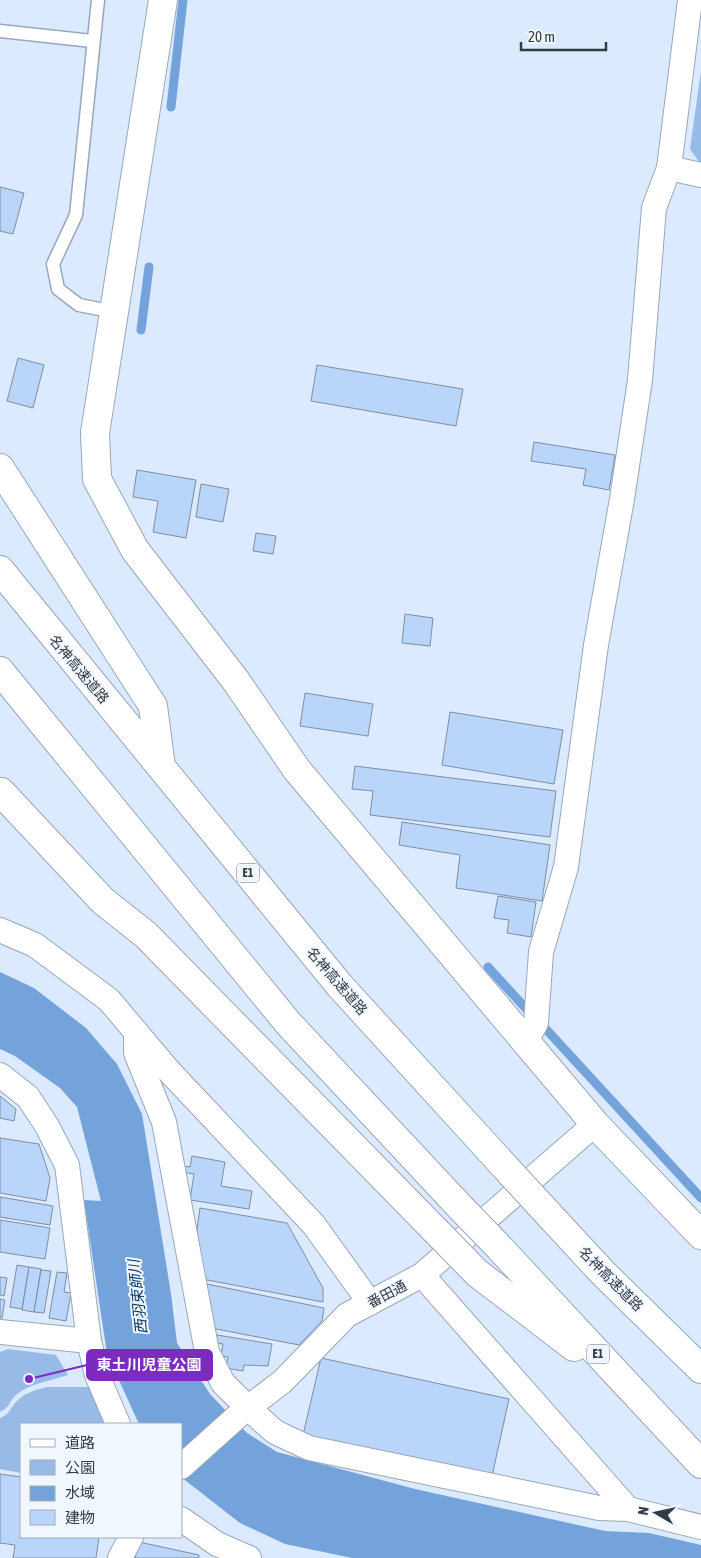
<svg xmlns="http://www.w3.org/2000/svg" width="701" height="1558" font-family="'Asap Condensed','Noto Sans JP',sans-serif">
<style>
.green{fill:#97bae6}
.water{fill:#74a2db}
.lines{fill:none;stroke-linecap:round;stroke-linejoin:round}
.stream{stroke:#74a2db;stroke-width:9}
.building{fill:#b9d5f9;stroke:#7f8d9e}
.service-casing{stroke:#99a7b9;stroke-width:15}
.minor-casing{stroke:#99a7b9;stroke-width:26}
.tertiary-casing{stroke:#99a7b9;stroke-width:30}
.motorway-casing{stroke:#99a7b9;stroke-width:30}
.service{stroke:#fff;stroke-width:12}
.minor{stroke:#fff;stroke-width:24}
.tertiary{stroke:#fff;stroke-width:28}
.motorway{stroke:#fff;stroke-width:28}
.motorway-bridge-casing{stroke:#99a7b9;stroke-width:30;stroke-linecap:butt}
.motorway-bridge{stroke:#fff;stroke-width:28}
.labels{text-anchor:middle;stroke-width:4;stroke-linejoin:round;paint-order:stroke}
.shield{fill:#f0f7fe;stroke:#6d737a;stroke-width:1}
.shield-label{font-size:12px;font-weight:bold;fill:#353b42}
.street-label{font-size:14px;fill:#353b42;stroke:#f0f7fe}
.water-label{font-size:15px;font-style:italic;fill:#05366a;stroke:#f0f7fe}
.leader{fill:none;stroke:#7b2cbf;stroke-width:2}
.callout-dot{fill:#7b2cbf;stroke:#f0f7fe;stroke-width:2}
.callout{fill:#7b2cbf;stroke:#7b2cbf;stroke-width:2}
.callout-label{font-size:15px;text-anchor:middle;font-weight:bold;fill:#fff}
</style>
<rect width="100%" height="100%" fill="#dbeafe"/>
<g class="green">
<path d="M701 71V165L690 149Z"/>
<path d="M8 1349 56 1355 68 1375C51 1381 30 1383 16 1395 10 1400 9 1409 0 1412V1352Z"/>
<path d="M48 1387H93L108 1424H21V1473L0 1469V1418C11 1414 11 1405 19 1399 27 1392 38 1389 48 1387Z"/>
</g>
<path class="water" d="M0 972 34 988 86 1028 117 1064 142 1114 171 1294 177 1343 210 1394 247 1433 277 1452 415 1489 605 1531 649 1533 701 1545V1558H352L285 1544 240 1523 181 1477V1424H139L107 1354 84 1200 101 1201 77 1107 60 1088 15 1056 0 1049Z"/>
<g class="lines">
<g class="stream">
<path d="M171 107 183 0"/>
<path d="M141 330 149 267"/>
<path d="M488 967 530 1013"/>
<path d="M544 1027 701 1198"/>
</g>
</g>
<g class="building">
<path d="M0 187 24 193 13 234 0 231Z"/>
<path d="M18 358 44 365 33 408 7 401Z"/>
<path d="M317 365 463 389 456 426 311 401Z"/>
<path d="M534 442 615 455 609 490 583 485 586 469 531 461Z"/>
<path d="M137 470 196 480 186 538 153 532 158 501 133 497Z"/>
<path d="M201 484 229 489 223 522 196 517Z"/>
<path d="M256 533 276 536 273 554 253 551Z"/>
<path d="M405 614 433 618 430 646 402 643Z"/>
<path d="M305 693 373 704 368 736 300 726Z"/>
<path d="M450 712 563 730 554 784 442 765Z"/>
<path d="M355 766 556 791 550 837 370 815 373 791 352 789Z"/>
<path d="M402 822 550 845 542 901 456 888 460 855 399 845Z"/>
<path d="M498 896 536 902 531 937 507 933 509 920 494 918Z"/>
<path d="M0 1096 16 1109 14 1121 0 1118Z"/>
<path d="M0 1138 39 1144 50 1178 46 1201 0 1193Z"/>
<path d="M192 1156 225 1162 221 1186 252 1191 249 1209 190 1200 194 1174 182 1172 183 1166 190 1167Z"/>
<path d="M0 1197 53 1206 50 1225 0 1217Z"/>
<path d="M200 1208 287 1223 323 1288V1302L202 1279 195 1244Z"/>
<path d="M0 1220 50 1228 45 1259 0 1252Z"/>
<path d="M17 1265 29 1267 22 1309 10 1307Z"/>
<path d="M29 1267 41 1269 34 1312 22 1310Z"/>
<path d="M41 1270 51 1271 44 1313 34 1312Z"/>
<path d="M57 1272 67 1273 64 1292 71 1293 66 1321 49 1318Z"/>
<path d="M0 1277 7 1278 4 1296 0 1295Z"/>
<path d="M202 1283 324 1308 322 1321 299 1345 211 1328Z"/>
<path d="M0 1299 5 1300 2 1318H0Z"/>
<path d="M217 1335 272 1344 268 1366 244 1365 243 1371 226 1368 228 1357 221 1356 223 1344 216 1343Z"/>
<path d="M321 1358 509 1399 492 1476 303 1435Z"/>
<path d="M0 1474 21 1477V1537H99L96 1558H13L15 1545 0 1543Z"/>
<path d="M139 1542 199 1555V1558H135Z"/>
</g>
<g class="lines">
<defs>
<g id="service">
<path d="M98 0 76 215 53 264 58 289 79 305 115 312"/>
<path d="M0 31 92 41"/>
</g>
<g id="minor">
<path d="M669 168 701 175"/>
<path d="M0 930 35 945 109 1000 168 1070 314 1225 370 1303"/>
<path d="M136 1032V1053L164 1122 207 1352 223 1383 248 1408 275 1432 309 1448 599 1508 628 1509"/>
<path d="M526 1041 536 1023 541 952 566 867 596 645 622 499 640 380 654 208 669 168 690 0"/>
<path d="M0 1075 28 1097 47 1126 67 1165 89 1341 97 1375 118 1424"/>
<path d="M422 1275 628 1509 701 1527"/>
<path d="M0 1332 89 1341"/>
<path d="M181 1467 240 1414 283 1381 347 1315 422 1275 595 1124"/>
<path d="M181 1519 217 1544 249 1558"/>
<path d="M120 1558 131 1537"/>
</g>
<path id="tertiary" d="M163 0 95 433 97 479 135 550 236 681 297 770 595 1124 701 1235"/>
<g id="motorway">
<path d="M0 468 153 706 161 767"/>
<path d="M0 570 340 986 506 1168"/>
<path d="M0 671 288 1023 461 1208"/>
<path d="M1 792 103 901 146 935 435 1230"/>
<path d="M541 1206 602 1272 701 1369"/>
<path d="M496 1244 701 1464"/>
<path d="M477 1273 574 1347"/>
</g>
</defs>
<use href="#service" class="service-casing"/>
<use href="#minor" class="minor-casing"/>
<use href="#tertiary" class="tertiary-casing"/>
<use href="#motorway" class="motorway-casing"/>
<use href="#service" class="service"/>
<use href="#minor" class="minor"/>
<use href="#tertiary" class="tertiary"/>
<use href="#motorway" class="motorway"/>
<defs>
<g id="motorway-bridge">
<path d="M506 1168 541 1206"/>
<path d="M461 1208 496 1244"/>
<path d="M435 1230 477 1273"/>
</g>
</defs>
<use href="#motorway-bridge" class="motorway-bridge-casing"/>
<use href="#motorway-bridge" class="motorway-bridge"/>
</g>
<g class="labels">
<g class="shield">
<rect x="237" y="863.5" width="22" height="19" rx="4"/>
<rect x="587" y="1344.5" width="22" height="19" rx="4"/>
</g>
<g class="shield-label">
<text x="248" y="877">E1</text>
<text x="598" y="1358">E1</text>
</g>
<g class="street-label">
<text transform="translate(79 669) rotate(50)" y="5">名神高速道路</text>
<text transform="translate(337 981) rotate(49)" y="5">名神高速道路</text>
<text transform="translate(611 1279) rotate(45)" y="5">名神高速道路</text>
<text transform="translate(387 1294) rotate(-28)" y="5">番田通</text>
</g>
<g class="water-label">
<text transform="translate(138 1297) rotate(-96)" y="5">西羽束師川</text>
</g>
</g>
<path class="leader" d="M29 1379L87 1365"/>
<circle class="callout-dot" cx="29" cy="1379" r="5"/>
<rect class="callout" x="87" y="1350" width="125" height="30" rx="5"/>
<g class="callout-label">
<text x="149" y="1370">東土川児童公園</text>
</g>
<rect x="20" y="1423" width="162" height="115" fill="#f0f7fe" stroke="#a5acb3"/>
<rect x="30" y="1439" width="25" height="8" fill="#ffffff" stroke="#a5acb3"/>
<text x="65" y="1448" font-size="15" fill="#353b42">道路</text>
<rect x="30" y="1460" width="25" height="15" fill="#97bae6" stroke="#a5acb3"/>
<text x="65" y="1473" font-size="15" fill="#353b42">公園</text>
<rect x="30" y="1486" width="25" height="15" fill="#74a2db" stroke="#a5acb3"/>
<text x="65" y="1498" font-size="15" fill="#353b42">水域</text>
<rect x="30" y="1510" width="25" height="15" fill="#b9d5f9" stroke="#a5acb3"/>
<text x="65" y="1523" font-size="15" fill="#353b42">建物</text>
<g transform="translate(656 1513) rotate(279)" stroke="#f0f7fe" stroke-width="4" paint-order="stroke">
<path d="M0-4L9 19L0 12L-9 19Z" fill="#353b42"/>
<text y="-8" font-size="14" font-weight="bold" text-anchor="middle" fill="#353b42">N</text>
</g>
<path d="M521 42v8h85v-8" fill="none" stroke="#353b42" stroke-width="2.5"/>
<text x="528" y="42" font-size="15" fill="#353b42" stroke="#f0f7fe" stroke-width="4" paint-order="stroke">20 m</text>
</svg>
